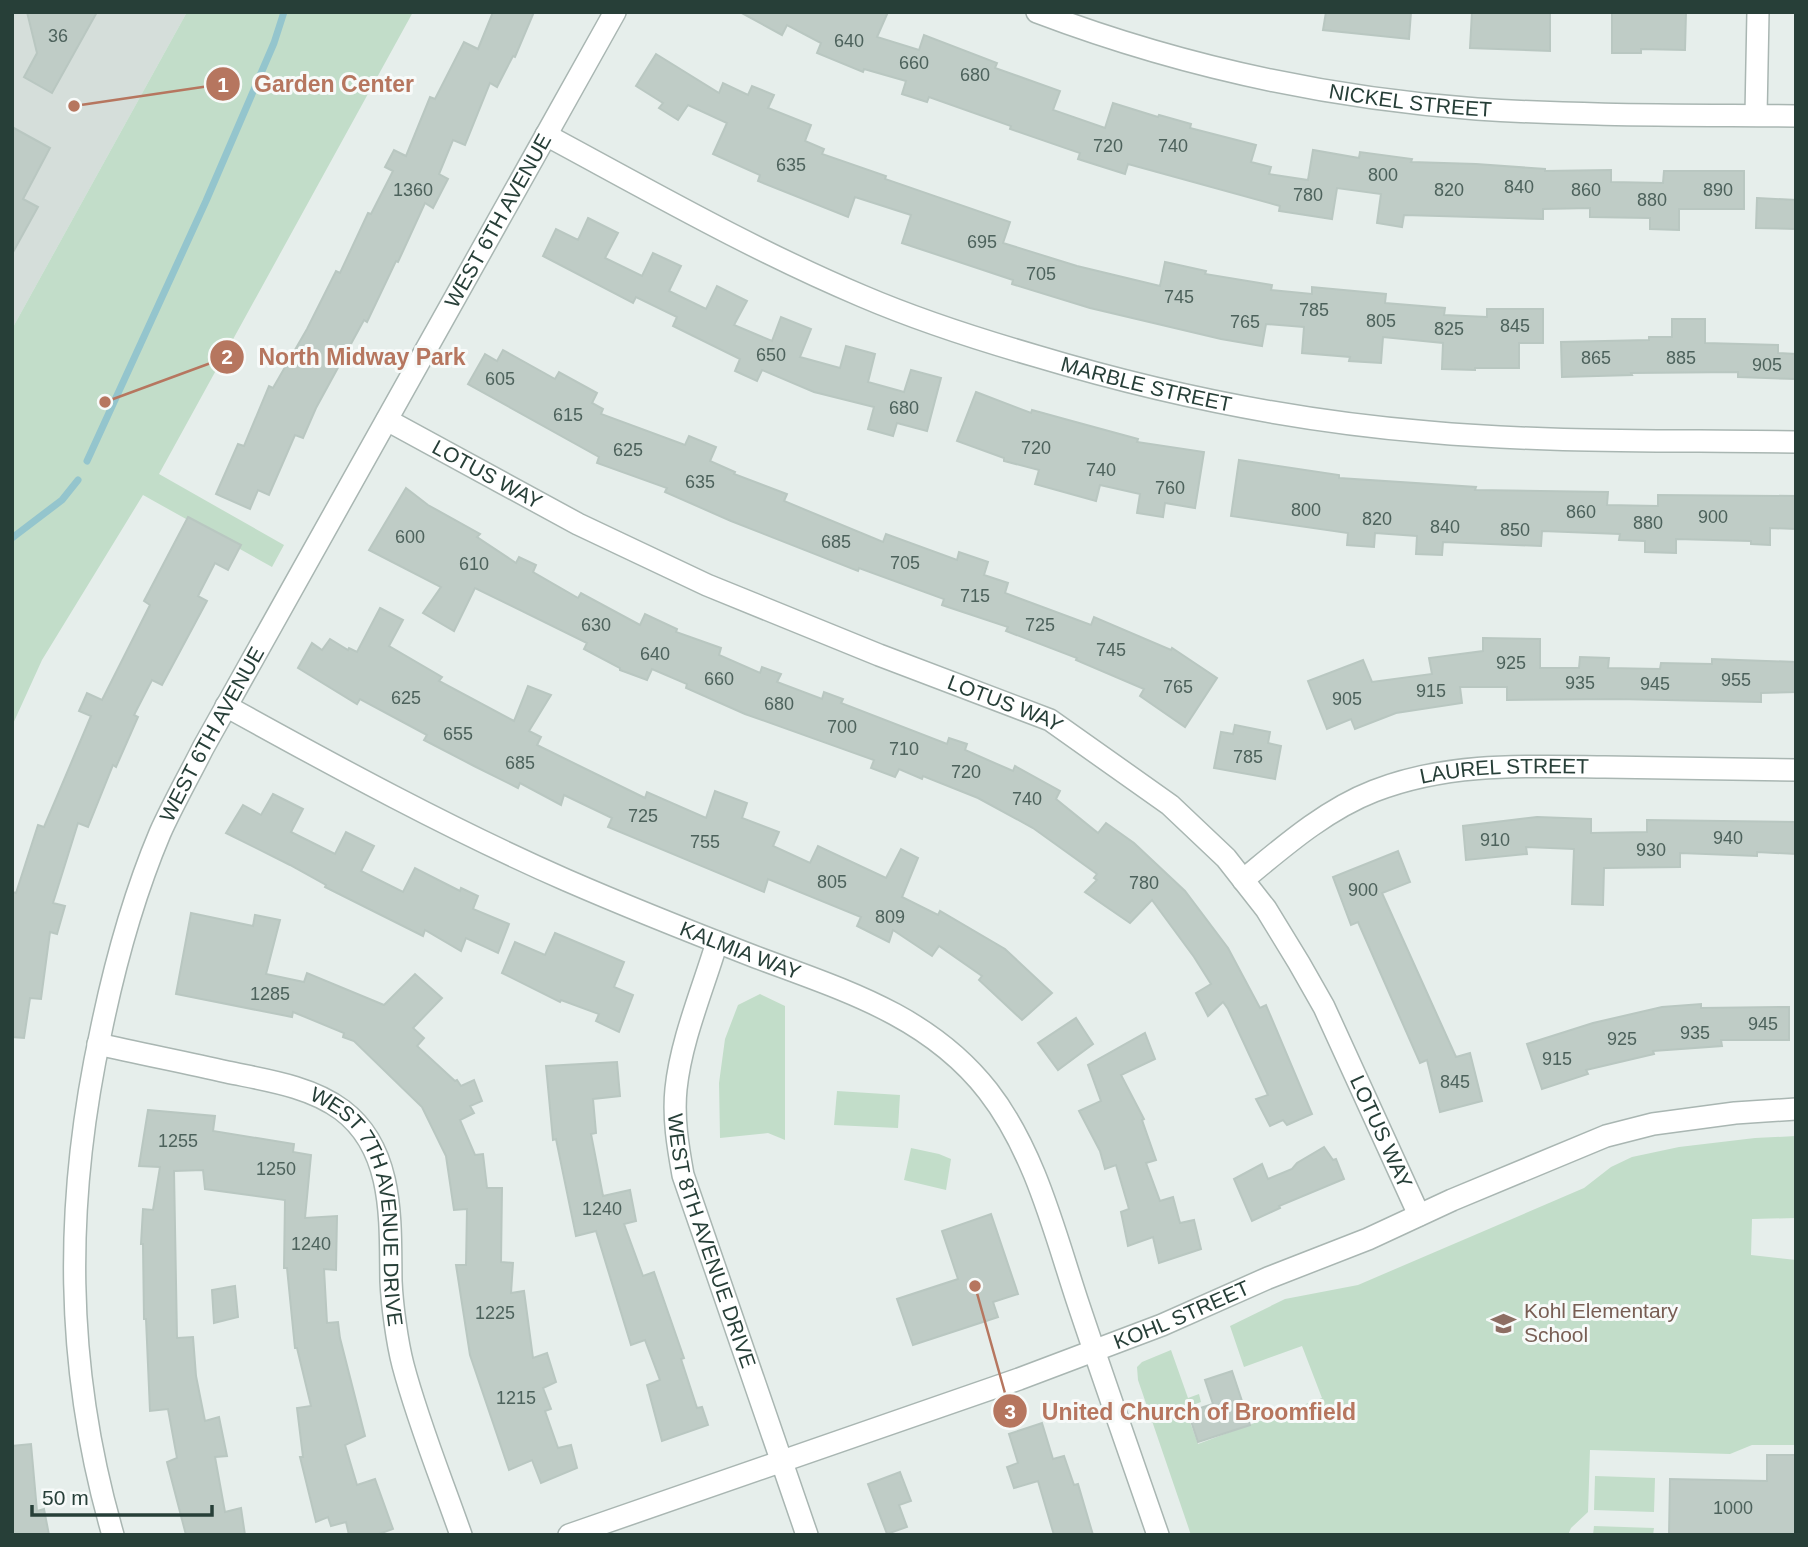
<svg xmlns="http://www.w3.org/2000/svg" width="1808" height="1547" font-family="Arial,sans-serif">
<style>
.built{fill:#d5deda}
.green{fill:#c2ddc9}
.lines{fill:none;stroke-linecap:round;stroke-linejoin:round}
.stream{stroke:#94c5cd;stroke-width:7}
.building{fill:#bfccc6;stroke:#b9c7c1;stroke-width:2}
.minor-casing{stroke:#a9b6b2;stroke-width:24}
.minor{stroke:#fff;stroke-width:21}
.labels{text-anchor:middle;stroke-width:6;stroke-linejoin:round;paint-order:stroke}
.number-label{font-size:18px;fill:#4d625c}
.street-label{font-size:21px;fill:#273f38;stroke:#f7faf9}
.education-label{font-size:21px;fill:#785e54;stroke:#f7faf9;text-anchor:start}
.leader{fill:none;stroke:#b6765f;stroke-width:2.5}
.callout-dot{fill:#b6765f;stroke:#f7faf9;stroke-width:2.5}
.mark-label{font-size:21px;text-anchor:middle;font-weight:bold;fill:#fff}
.callout-label{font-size:23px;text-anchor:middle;font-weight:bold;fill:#b6765f;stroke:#f7faf9;stroke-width:6;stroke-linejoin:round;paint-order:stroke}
</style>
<rect width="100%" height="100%" fill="#e6eeeb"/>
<path class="built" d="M12 12H187L12 329Z"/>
<g class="green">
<path d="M187 12H413L159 474 284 545 272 567 143 495 42 660 12 726V329Z"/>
<path d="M760 994 785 1006V1140L768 1133 720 1138 719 1083 725 1039 738 1005Z"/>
<path d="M837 1091 900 1095 898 1128 834 1125Z"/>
<path d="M1796 1136V1218L1752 1219 1751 1255 1796 1260V1445H1752L1730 1454 1590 1450 1588 1512 1571 1528 1568 1535H1191L1138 1380 1137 1367 1142 1362 1171 1350 1188 1398 1199 1394 1201 1402 1185 1408 1198 1444 1322 1398 1302 1346 1244 1367 1230 1326 1285 1299 1358 1285 1584 1188 1611 1167 1632 1157 1679 1147 1755 1138Z"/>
<path d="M911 1148 939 1154 951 1159 946 1190 904 1180Z"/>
<path d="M1595 1476 1655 1478 1654 1512 1594 1510Z"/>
<path d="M1594 1526 1654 1528 1653 1535H1593Z"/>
</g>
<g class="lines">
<g class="stream">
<path d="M87 461 206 201 274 43 284 12"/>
<path d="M12 538 62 500 78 480"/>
</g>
</g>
<g class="building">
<path d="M27 12H97L52 93 24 77 37 53Z"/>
<path d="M493 12H534L515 57 513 56 497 87 490 83 465 145 453 140 439 174 448 179 433 208 425 203 398 262 396 261 367 322 364 320 316 408 303 438 295 435 269 495 258 490 250 509 216 494 238 444 244 446 269 386 273 388 307 329 336 271 340 273 368 213 371 214 393 171 385 167 394 150 406 156 430 97 435 99 464 42 478 49Z"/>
<path d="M740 12H888L877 37 919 50 924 35 997 63 995 68 1060 91 1053 110 1105 128 1113 103 1158 117 1159 115 1191 124 1190 128 1256 145 1251 162 1271 167 1269 174 1308 180 1313 150 1359 158 1360 152 1412 159 1411 162 1476 164 1545 169V171L1611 170V182L1663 183 1664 171H1744V209H1679V230L1650 229V218L1590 217V208L1543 209V219L1404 215 1402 227 1377 223 1381 194 1337 188 1332 219 1279 211 1280 206 1128 164 1125 174 1078 159 1080 153 1010 129 1011 126 929 97 927 102 902 94 906 81 864 69 863 72 817 53 821 43 787 25 782 35Z"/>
<path d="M1326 12H1411L1409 39 1323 30Z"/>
<path d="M1472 12H1550V51L1470 48Z"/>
<path d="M1612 12H1686L1685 50 1641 49V53H1612Z"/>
<path d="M656 54 719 93 723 83 748 95 752 86 774 95 768 108 811 125 805 141 824 149 822 154 886 176 885 179 1010 222 1003 243 1077 266 1160 286 1165 262 1206 271 1205 274 1272 285 1271 290 1312 294V287L1386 294 1385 303 1445 308 1444 315 1487 317V309H1543V343H1519V368H1475V370L1442 369 1443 343 1383 337 1381 363 1349 361 1350 357 1302 353 1304 327 1266 324 1262 346 1221 339 1090 308 1012 284 1013 280 902 243 911 215 855 197 848 217 758 181 760 175 713 154 727 123 688 105 678 120 659 108 663 103 636 86Z"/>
<path d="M12 127 50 148 23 199 38 207 12 254Z"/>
<path d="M1757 198 1796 200V229L1756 228Z"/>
<path d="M588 218 618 233 605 258 642 276 653 253 681 266 669 291 706 309 717 286 747 301 734 325 772 341 781 317 811 329 800 357 840 368 846 346 875 354 868 382 904 392 911 370 941 378 927 431 897 423 893 436 868 429 874 407 814 392 762 370 757 381 735 371 740 359 673 326 677 317 636 297 633 303 543 256 556 229 578 240Z"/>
<path d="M1672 319H1705V343L1778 345V353L1796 354V379L1738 377V372L1631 373 1632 375 1562 377 1561 342 1649 340V337H1672Z"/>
<path d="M503 350 555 379 559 372 597 393 592 403 603 409 601 414 685 445 689 436 716 447 710 461 735 472 734 474 787 494 784 501 883 542 886 534 957 560 959 552 988 562 984 575 1008 583 1005 593 1091 625 1094 617 1171 650 1172 648 1217 678 1185 727 1140 696 1144 689 1076 660 1077 658 1006 631 1008 627 942 605 944 599 859 568 858 571 731 521 665 492 667 488 597 463 599 457 468 384 485 354 497 361Z"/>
<path d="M976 392 1031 413 1032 410 1072 421 1138 439 1137 442 1204 452 1195 508 1165 503 1163 517 1137 513 1140 494 1100 485 1096 501 1035 484 1039 470 1004 461V458L957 441Z"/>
<path d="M1239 460 1339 475V478L1476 487 1475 490 1608 492 1607 505 1658 506V495L1796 496V529L1770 528V545L1751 544V541L1676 539V553L1645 552V541L1619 540 1620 534 1542 531 1541 546 1443 542 1442 555 1416 554 1417 536 1375 533 1374 547 1347 545 1348 533 1231 516Z"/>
<path d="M406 488 428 505 480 534 477 537 516 563 519 557 536 565 533 572 578 598 581 593 640 625 645 614 677 629 676 632 721 648 719 655 760 673 762 667 781 674 777 682 822 699 824 692 843 699 841 703 947 744 949 738 967 744 965 750 1013 771 1015 766 1060 791 1056 799 1098 833 1106 823 1134 843 1185 891 1228 948 1260 1008 1266 1005 1312 1114 1287 1125 1283 1120 1270 1126 1256 1099 1268 1095 1228 1009 1223 1002 1208 1016 1196 993 1211 984 1194 957 1152 900 1130 923 1085 892 1097 880 1094 878 1097 874 1033 828 978 798 923 776 922 779 899 769 895 777 871 768 874 760 745 714 686 688 687 684 652 669 647 680 620 670V668L584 649 587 643 475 588 454 631 423 613 441 587 369 550Z"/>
<path d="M188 517 241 545 228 570 215 563 198 596 207 601 162 685 152 680 134 715 138 717 116 767 113 765 88 827 78 823 53 903 65 906 57 934 50 932 41 999 30 998 24 1038 12 1037V892L16 893 38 825 44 827 91 716 79 711 87 693 102 700 150 605 144 601Z"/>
<path d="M380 608 403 620 389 646 442 677 439 681 514 721 528 686 551 695 529 731 541 737 537 745 645 798 647 792 706 818 715 791 747 803 742 818 779 832 773 846 810 863 818 846 886 878 901 849 918 858 902 897 938 915 940 911 1005 949 1052 993 1022 1020 979 980 982 976 939 946 932 956 893 930 889 942 857 926 861 917 768 879 764 892 608 827 612 818 564 795 561 805 520 783 518 788 474 766 424 740 427 735 360 699 357 704 298 668 312 643 322 650 330 639 348 650 349 648 357 652Z"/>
<path d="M1483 638 1540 639V668H1579L1580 657 1609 658 1608 668 1660 669 1661 663 1712 664V659L1796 662V692L1761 693V702L1617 699 1507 700V687H1460L1462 703 1396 713 1355 729 1351 719 1327 729 1308 681 1363 660 1372 682 1432 674 1429 658 1483 651Z"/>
<path d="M1235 725 1270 732 1268 743 1281 746 1275 779 1214 768 1221 732 1233 734Z"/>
<path d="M273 794 303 809 291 832 335 854 346 832 374 846 361 871 403 892 415 868 460 891 461 888 478 896 473 909 509 924 498 953 466 938 461 951 425 930 423 936 325 887 326 885 290 865 226 833 243 805 261 815Z"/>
<path d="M1537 817 1591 819V833L1647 832V820L1796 822V854L1757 852V856L1680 853V867L1604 868 1603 905 1572 904 1574 849 1526 847 1527 854 1466 860 1463 826Z"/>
<path d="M1398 851 1410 882 1382 893 1456 1057 1470 1053 1482 1101 1440 1112 1427 1060 1420 1063 1358 922 1351 925 1333 877Z"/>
<path d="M191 913 253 926 255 915 280 920 266 974 304 982 307 973 384 1005 415 974 442 998 413 1028 424 1038 417 1046 455 1081 457 1080 461 1086 474 1080 482 1101 470 1106 474 1113 460 1120 475 1155 483 1154 487 1188H502L501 1262 513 1263 511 1293 524 1291 533 1358 547 1353 556 1382 543 1388 551 1409 545 1411 558 1448 571 1445 577 1468 541 1483 532 1460 509 1470 470 1355 456 1265H466L467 1209 454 1210 446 1156 422 1107 354 1041 343 1037 344 1033 293 1012 292 1017 176 994Z"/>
<path d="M555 933 624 962 614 987 633 995 619 1032 596 1021 599 1014 561 1000 560 1002 502 973 515 942 545 955Z"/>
<path d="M1701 1004V1008L1789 1007V1040H1721L1722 1046 1653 1051 1654 1054 1586 1070 1588 1074 1542 1089 1527 1044 1593 1023 1662 1007Z"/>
<path d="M1076 1018 1093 1044 1058 1070 1038 1043Z"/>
<path d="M1145 1033 1155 1059 1121 1075 1144 1119 1142 1120 1156 1160 1146 1163 1160 1201 1173 1197 1180 1223 1194 1220 1201 1249 1159 1263 1153 1237 1128 1246 1121 1212 1129 1209 1116 1165 1105 1169 1100 1151 1079 1111 1101 1101 1088 1065Z"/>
<path d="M617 1062 620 1096 593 1099 596 1133 591 1134 603 1196 630 1190 636 1221 624 1224 643 1276 654 1272 684 1358 681 1359 697 1408 702 1407 708 1425 662 1441 647 1385 660 1380 645 1340 631 1345 596 1231 576 1236 556 1139 553 1140 546 1066Z"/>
<path d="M148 1110 215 1116 213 1131 294 1144 293 1152 311 1155 305 1218 337 1216 336 1270 324 1269 327 1323 338 1322 340 1338 365 1436 345 1445 357 1485 375 1479 393 1529 376 1535H349L346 1522 331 1526 328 1517 316 1522 300 1457H303L297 1408 311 1406 297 1348H295L287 1268H284L285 1200 205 1189 203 1170 174 1171 177 1338 193 1337 196 1376 205 1421 219 1417 227 1456 215 1457 225 1512 241 1508 245 1535H186L167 1462 177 1458 168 1409 150 1411 146 1319H144L143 1244H141L143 1209 153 1210 160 1167 139 1166Z"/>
<path d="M1324 1147 1333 1160 1336 1159 1344 1179 1279 1206 1280 1208 1252 1221 1234 1179 1262 1164 1268 1179 1292 1169 1297 1163Z"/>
<path d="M991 1214 1018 1294 993 1302 998 1317 913 1345 897 1299 958 1279 942 1231Z"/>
<path d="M235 1286 238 1317 214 1323 212 1290Z"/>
<path d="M1232 1371 1250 1425 1198 1442 1188 1412 1213 1404 1205 1380Z"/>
<path d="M1042 1423 1053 1459 1064 1456 1074 1485 1078 1484 1093 1535H1054L1038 1481 1014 1488 1007 1467 1018 1463 1009 1434Z"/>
<path d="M31 1444 37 1511 44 1509 49 1535H12V1446Z"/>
<path d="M1767 1455H1796V1535H1669L1670 1479 1767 1481Z"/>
<path d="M900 1472 911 1501 899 1505 907 1527 887 1534 868 1484Z"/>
</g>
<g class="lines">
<defs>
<g id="minor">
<path id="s1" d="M1037 12C1177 65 1327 98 1477 109 1583 116 1690 115 1796 116"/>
<path d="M1756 115 1758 12"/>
<path id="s2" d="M546 135C650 191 753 250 862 296 918 320 977 339 1036 356 1166 395 1293 421 1428 432 1550 443 1674 440 1796 442"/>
<path id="s3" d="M387 420 578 524 707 585 879 655 1050 720 1170 805 1226 858 1266 909 1299 963 1324 1007 1419 1215"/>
<path id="s4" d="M226 706C338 768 450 829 566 880 628 907 691 932 753 956 840 989 928 1014 988 1091 1034 1150 1054 1230 1077 1300 1103 1378 1131 1457 1158 1535"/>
<path id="s5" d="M1243 880C1283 847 1325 810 1374 791 1448 762 1526 766 1605 767 1668 768 1732 769 1796 770"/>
<path id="s6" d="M717 942C703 989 681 1040 676 1089 673 1118 678 1147 683 1175L807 1535"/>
<path id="s7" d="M98 1044C141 1054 184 1062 227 1072 265 1080 310 1086 342 1110 395 1150 390 1222 391 1281 392 1304 397 1342 403 1365 418 1422 441 1478 461 1535"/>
<path id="s8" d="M113 1535C64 1366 64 1202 101 1031 115 963 133 897 160 833 173 804 189 776 203 748L615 12"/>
<path id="s9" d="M569 1535 1019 1379 1162 1325 1268 1278 1368 1239 1452 1200 1606 1136 1653 1124 1735 1113 1796 1109"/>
</g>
</defs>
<use href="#minor" class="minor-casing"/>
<use href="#minor" class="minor"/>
</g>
<defs>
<symbol id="school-bare" viewBox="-9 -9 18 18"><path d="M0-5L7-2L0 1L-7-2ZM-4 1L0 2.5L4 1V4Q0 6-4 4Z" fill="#8d6e63" stroke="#f7faf9" stroke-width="2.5" paint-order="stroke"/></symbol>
</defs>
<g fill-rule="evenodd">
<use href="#school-bare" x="1486" y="1306" width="35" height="35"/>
</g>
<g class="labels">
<g class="number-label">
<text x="58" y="42">36</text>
<text x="849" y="47">640</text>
<text x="914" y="69">660</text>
<text x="975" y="81">680</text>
<text x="1108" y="152">720</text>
<text x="1173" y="152">740</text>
<text x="791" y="171">635</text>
<text x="1383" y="181">800</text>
<text x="1519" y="193">840</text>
<text x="413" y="196">1360</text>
<text x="1449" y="196">820</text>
<text x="1586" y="196">860</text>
<text x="1718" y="196">890</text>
<text x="1308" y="201">780</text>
<text x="1652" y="206">880</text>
<text x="982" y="248">695</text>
<text x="1041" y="280">705</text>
<text x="1179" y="303">745</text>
<text x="1314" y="316">785</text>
<text x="1381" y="327">805</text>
<text x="1245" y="328">765</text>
<text x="1515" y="332">845</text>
<text x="1449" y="335">825</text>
<text x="771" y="361">650</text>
<text x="1596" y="364">865</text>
<text x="1681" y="364">885</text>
<text x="1767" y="371">905</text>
<text x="500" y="385">605</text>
<text x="904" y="414">680</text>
<text x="568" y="421">615</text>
<text x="1036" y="454">720</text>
<text x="628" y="456">625</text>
<text x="1101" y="476">740</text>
<text x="700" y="488">635</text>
<text x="1170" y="494">760</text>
<text x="1306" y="516">800</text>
<text x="1581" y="518">860</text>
<text x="1713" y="523">900</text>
<text x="1377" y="525">820</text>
<text x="1648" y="529">880</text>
<text x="1445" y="533">840</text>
<text x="1515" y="536">850</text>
<text x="410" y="543">600</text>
<text x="836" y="548">685</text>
<text x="905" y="569">705</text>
<text x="474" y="570">610</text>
<text x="975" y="602">715</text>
<text x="596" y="631">630</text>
<text x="1040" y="631">725</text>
<text x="1111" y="656">745</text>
<text x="655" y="660">640</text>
<text x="1511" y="669">925</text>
<text x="719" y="685">660</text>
<text x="1736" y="686">955</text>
<text x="1580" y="689">935</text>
<text x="1655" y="690">945</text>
<text x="1178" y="693">765</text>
<text x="1431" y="697">915</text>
<text x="406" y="704">625</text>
<text x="1347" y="705">905</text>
<text x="779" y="710">680</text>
<text x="842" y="733">700</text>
<text x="458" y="740">655</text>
<text x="904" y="755">710</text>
<text x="1248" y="763">785</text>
<text x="520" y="769">685</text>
<text x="966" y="778">720</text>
<text x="1027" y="805">740</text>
<text x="643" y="822">725</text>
<text x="1728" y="844">940</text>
<text x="1495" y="846">910</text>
<text x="705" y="848">755</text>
<text x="1651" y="856">930</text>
<text x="832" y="888">805</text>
<text x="1144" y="889">780</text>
<text x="1363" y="896">900</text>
<text x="890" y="923">809</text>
<text x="270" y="1000">1285</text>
<text x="1763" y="1030">945</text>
<text x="1695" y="1039">935</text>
<text x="1622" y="1045">925</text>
<text x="1557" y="1065">915</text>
<text x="1455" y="1088">845</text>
<text x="178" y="1147">1255</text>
<text x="276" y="1175">1250</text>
<text x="602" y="1215">1240</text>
<text x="311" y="1250">1240</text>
<text x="495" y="1319">1225</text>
<text x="516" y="1404">1215</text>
<text x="1733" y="1514">1000</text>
</g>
<g class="street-label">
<text dy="7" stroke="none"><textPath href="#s1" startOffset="385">NICKEL STREET</textPath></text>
<text dy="7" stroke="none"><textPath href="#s8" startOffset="1416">WEST 6TH AVENUE</textPath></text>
<text dy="7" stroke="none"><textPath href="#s2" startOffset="653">MARBLE STREET</textPath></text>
<text dy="7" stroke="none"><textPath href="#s3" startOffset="114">LOTUS WAY</textPath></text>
<text dy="7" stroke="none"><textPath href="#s3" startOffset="681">LOTUS WAY</textPath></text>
<text dy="7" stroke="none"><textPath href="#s8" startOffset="828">WEST 6TH AVENUE</textPath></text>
<text dy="7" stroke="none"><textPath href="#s5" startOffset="292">LAUREL STREET</textPath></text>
<text dy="7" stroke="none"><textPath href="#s4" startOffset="570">KALMIA WAY</textPath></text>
<text dy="7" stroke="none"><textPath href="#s3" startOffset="1269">LOTUS WAY</textPath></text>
<text dy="7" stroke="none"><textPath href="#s7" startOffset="352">WEST 7TH AVENUE DRIVE</textPath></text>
<text dy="7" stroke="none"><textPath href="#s6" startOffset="310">WEST 8TH AVENUE DRIVE</textPath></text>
<text dy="7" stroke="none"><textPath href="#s9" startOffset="651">KOHL STREET</textPath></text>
</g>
<g class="education-label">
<text x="1524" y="1318">Kohl Elementary<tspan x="1524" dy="24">School</tspan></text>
</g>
</g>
<path class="leader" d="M74 106L223 84M105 402L227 357M975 1286L1010 1411"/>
<g class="callout-dot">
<circle cx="74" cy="106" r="7"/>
<circle cx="105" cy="402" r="7"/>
<circle cx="975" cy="1286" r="7"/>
<circle cx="223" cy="84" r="18"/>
<circle cx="227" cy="357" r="18"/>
<circle cx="1010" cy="1411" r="18"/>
</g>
<g class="mark-label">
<text x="223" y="92">1</text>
<text x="227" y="364">2</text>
<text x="1010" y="1419">3</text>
</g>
<g class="callout-label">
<text x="334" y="92">Garden Center</text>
<text x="362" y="365">North Midway Park</text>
<text x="1199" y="1420">United Church of Broomfield</text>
</g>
<rect width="1808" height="1547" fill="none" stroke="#273f38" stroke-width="28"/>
<path d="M32 1505v10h180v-10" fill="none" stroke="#273f38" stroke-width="3.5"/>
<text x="42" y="1505" font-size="21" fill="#273f38" stroke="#f7faf9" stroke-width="5" paint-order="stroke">50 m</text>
</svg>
